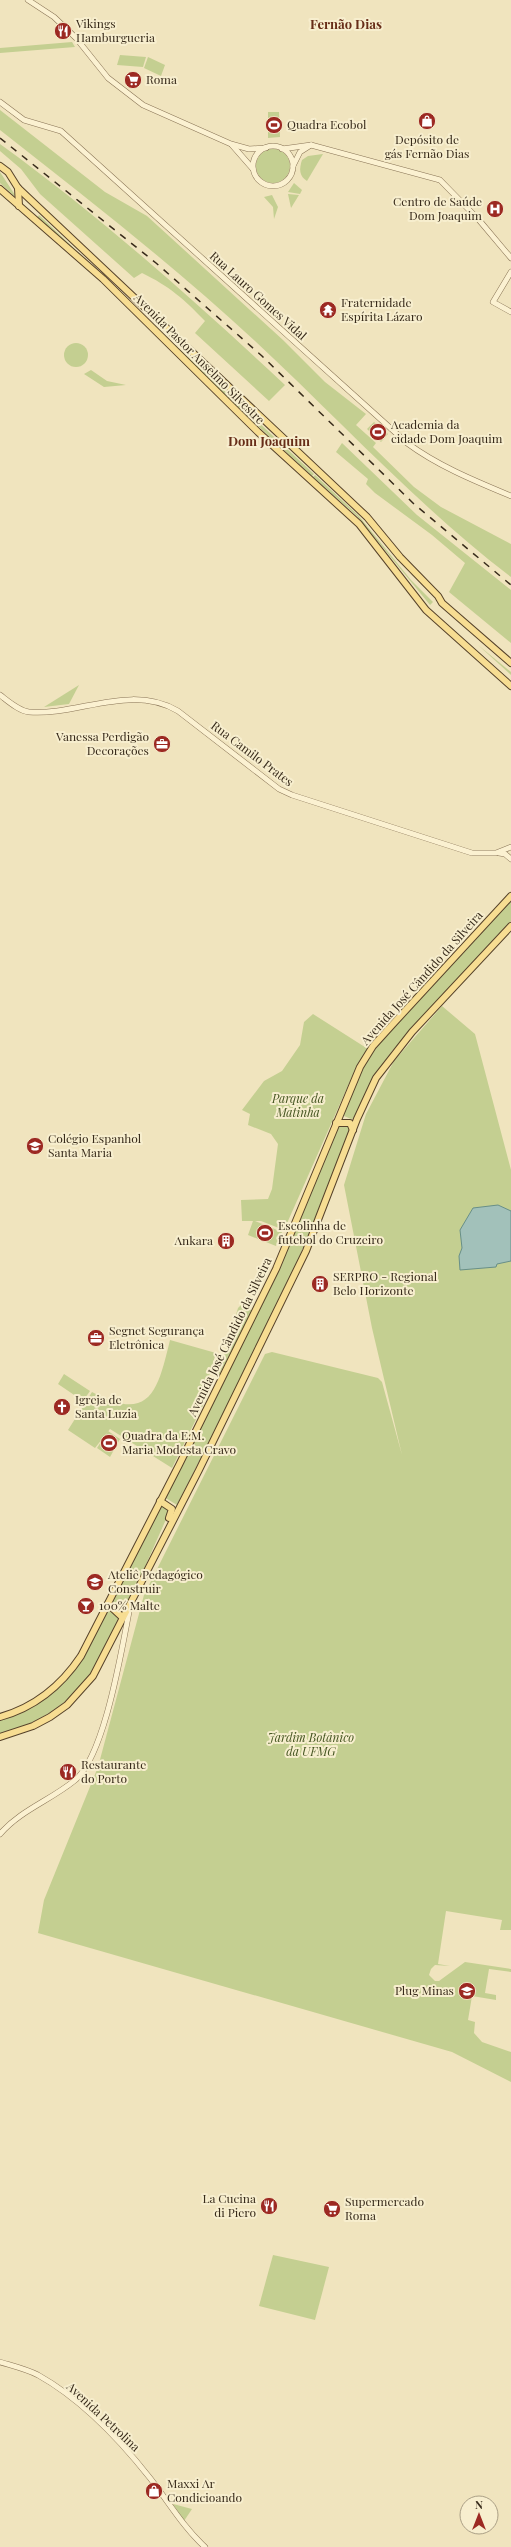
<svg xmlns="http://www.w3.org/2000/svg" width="511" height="2547" font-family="'Playfair Display',serif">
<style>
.green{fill:#c4cf91}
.water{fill:#a2c1ba;stroke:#688f88}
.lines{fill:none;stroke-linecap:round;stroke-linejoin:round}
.minor-casing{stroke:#897456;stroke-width:6}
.major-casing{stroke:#56422a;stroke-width:8}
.minor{stroke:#fbf1d1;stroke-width:5}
.major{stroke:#f7dd92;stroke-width:6}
.rail{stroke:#382b1b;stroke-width:1.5;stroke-dasharray:7 7;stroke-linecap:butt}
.labels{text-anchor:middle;stroke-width:4;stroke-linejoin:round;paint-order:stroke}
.poi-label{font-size:12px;fill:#382b1b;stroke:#f7eece;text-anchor:start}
.street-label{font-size:12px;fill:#382b1b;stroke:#f7eece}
.park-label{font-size:12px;font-style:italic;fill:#455521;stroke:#f7eece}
.neighbourhood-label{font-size:13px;font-weight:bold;fill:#672d18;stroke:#f7eece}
</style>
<rect width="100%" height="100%" fill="#f0e4be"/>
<g class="green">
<path d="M72 42 75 47 0 53V48Z"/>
<path d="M120 55 146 57 143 67 117 65Z"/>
<path d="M148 57 165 65 161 76 144 68Z"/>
<path d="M0 110 105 192 147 216 283 340 325 382 366 414 356 425 376 443 373 447 414 487 441 507 511 544V577C419 507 340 420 255 341 174 266 87 198 0 130Z"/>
<path d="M268 112H279L280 137 268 138Z"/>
<path d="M0 144C101 217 194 300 285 385L269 401 195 333 205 321C184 299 169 286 142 273L134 278 40 194 21 169 0 151Z"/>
<circle cx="273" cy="166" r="17"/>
<path d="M323 154 307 181C299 176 299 169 302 160L308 156Z"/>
<path d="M0 172 15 195 14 196 0 183Z"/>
<path d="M294 183 302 190 300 194 288 192Z"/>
<path d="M288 194 299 195 291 208Z"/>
<path d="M272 195 278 207 274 219 273 207 264 197Z"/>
<path d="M39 215 169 339 167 341 37 218Z"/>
<circle cx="76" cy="355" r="12"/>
<path d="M175 345 314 474 312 476 173 347Z"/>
<path d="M91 370 107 381 126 385 104 387 84 374Z"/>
<path d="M374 422 388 434 381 442 367 429Z"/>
<path d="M342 443 417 515 511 590V643L449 592 465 563 432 535 375 493 366 484 368 479 336 452Z"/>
<path d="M315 475 358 515 411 580 433 602 430 605 357 516 313 477Z"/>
<path d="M478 645 511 672V675Z"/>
<path d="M79 685 69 704 44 707Z"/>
<path d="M511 900V921L392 1051 369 1085 356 1118 351 1119 344 1116 342 1112 358 1075 375 1048Z"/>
<path d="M442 1006 475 1034 511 1170V1930H500L502 1920 446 1911 438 1964 450 1966 435 1965 431 1969 429 1975 435 1981H439L465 1962 511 1969V1972L489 1969 485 1993 496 1995V2000L472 1996 468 2020 475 2022 474 2033 482 2042 511 2052V2082L452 2052 38 1933 44 1900 98 1767 144 1595 265 1354 272 1352 378 1378 382 1382 402 1455 372 1328 344 1185 366 1114 394 1061Z"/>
<path d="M313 1014 368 1049 355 1070 284 1230 261 1221H255L282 1232 276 1246 248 1235 253 1221H242L241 1200 268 1199 272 1189 278 1144 271 1134 248 1125 250 1114 242 1110 264 1081 282 1071 300 1045 304 1022Z"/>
<path d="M337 1124 349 1125 351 1129 289 1282 177 1505 164 1497 275 1279Z"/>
<path d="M241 1305 253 1311 217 1379 238 1308Z"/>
<path d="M170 1340 216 1353 209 1376 212 1387 172 1468 110 1429 95 1448 68 1430 92 1392C151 1424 158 1389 170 1340Z"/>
<path d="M64 1374 90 1391 83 1401 58 1384Z"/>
<path d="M108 1431 120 1439 110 1457 97 1448Z"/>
<path d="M162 1505 168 1508 169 1513C154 1545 141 1578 125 1609L121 1610 110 1603 159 1507Z"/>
<path d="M109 1611 115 1613 119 1619C110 1637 102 1657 91 1674 70 1704 35 1725 0 1734V1720C37 1706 68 1688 87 1651 93 1639 99 1621 109 1611Z"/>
<path d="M273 2255 329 2267 315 2320 259 2306Z"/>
<path d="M173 2504 192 2509 184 2521Z"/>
</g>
<path class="water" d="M498 1205 511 1211V1261L497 1264 496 1267 460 1270 459 1256 462 1248 460 1230 473 1208Z"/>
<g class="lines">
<defs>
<g id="minor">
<path d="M28 0 54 17 76 38 108 78 143 105 231 144 249 149 266 148"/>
<path d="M0 102 24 120 61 131 407 443C438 466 475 481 511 496"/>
<path d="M232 145 253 169"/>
<circle cx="273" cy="166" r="20"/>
<path d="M282 149 311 145 440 180 479 220 511 258"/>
<path d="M293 166 300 152 311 145"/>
<path d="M511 272 493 302 511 312"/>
<path d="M0 695C8 701 19 711 29 712 78 716 130 683 178 711L279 789 292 795 472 853H496L511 847"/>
<path d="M499 853 505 854 511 859"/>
<path d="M0 1834C21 1810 49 1801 74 1781 105 1757 122 1647 130 1607"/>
<path d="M0 2362C13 2366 26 2369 38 2375 81 2399 120 2440 150 2478 168 2501 183 2527 205 2547"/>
</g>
<g id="major">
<path d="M0 166 8 172 18 188 367 517 400 557 438 596 442 603 511 663"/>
<path d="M18 188 19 206"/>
<path d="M0 189 103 279 258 432 359 524 426 610 511 686"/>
<path d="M336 1123H350L353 1130"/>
<path d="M160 1501 172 1509 169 1518"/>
<path d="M108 1604 122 1617"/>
<path d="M0 1717C36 1707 61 1686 81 1656L179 1465 276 1269 360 1067 373 1046 392 1025 511 896"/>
<path d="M0 1737 33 1726 50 1717 67 1705 93 1676 199 1470 306 1251 357 1119 376 1078 412 1032 511 926"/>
</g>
</defs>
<use href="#minor" class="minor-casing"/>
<use href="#major" class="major-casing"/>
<use href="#minor" class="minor"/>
<use href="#major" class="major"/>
<path class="rail" d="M0 138 156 263 262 356 414 504 511 585"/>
</g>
<defs>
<symbol id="restaurant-disc" viewBox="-11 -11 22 22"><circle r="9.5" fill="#9c2922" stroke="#f7eece"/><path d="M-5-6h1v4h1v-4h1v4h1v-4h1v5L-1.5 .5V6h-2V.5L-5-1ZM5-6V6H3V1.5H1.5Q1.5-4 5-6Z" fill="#fff"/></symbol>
<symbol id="supermarket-disc" viewBox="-11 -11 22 22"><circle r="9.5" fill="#9c2922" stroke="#f7eece"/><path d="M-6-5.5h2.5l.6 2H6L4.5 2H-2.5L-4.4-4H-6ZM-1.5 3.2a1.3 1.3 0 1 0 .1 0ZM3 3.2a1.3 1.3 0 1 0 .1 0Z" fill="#fff"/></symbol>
<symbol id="shop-disc" viewBox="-11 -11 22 22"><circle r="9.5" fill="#9c2922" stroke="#f7eece"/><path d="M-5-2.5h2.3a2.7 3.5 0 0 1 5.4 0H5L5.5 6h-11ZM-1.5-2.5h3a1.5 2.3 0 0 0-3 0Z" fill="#fff"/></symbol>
<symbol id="stadium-disc" viewBox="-11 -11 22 22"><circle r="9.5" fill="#9c2922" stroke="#f7eece"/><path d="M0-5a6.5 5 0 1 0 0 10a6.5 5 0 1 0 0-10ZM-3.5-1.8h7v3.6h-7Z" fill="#fff"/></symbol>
<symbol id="hospital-disc" viewBox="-11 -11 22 22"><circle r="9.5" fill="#9c2922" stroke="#f7eece"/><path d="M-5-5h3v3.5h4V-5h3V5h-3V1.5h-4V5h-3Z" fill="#fff"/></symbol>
<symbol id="temple-disc" viewBox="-11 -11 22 22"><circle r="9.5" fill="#9c2922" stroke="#f7eece"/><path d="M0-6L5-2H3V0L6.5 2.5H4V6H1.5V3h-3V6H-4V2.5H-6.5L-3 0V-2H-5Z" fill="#fff"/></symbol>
<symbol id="office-disc" viewBox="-11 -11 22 22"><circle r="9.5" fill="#9c2922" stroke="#f7eece"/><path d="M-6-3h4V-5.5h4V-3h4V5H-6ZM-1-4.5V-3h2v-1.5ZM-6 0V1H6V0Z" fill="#fff"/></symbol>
<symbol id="school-disc" viewBox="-11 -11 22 22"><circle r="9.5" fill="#9c2922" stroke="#f7eece"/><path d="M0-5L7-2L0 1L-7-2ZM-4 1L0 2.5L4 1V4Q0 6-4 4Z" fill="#fff"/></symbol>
<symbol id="building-disc" viewBox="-11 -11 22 22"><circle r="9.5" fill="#9c2922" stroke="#f7eece"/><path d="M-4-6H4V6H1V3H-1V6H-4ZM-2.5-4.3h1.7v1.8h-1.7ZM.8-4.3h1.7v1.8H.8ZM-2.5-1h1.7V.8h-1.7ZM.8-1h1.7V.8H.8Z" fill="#fff"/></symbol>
<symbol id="church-disc" viewBox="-11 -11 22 22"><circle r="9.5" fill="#9c2922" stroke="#f7eece"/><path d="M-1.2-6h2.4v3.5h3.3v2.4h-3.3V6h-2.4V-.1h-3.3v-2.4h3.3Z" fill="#fff"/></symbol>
<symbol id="bar-disc" viewBox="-11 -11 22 22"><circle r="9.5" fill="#9c2922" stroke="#f7eece"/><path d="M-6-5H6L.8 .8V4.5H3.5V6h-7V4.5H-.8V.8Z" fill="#fff"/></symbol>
<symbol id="university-disc" viewBox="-11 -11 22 22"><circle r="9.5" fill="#9c2922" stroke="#f7eece"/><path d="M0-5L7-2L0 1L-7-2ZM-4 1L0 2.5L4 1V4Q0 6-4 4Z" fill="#fff"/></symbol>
</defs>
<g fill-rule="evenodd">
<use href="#restaurant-disc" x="53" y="21" width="20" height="20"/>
<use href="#supermarket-disc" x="123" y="70" width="20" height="20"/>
<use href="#shop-disc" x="417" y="111" width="20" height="20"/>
<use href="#stadium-disc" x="264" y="115" width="20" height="20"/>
<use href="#hospital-disc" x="485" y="199" width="20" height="20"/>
<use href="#temple-disc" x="318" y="300" width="20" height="20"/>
<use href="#stadium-disc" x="368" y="422" width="20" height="20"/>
<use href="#office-disc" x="152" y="734" width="20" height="20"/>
<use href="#school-disc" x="25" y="1136" width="20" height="20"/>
<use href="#stadium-disc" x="255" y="1223" width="20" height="20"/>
<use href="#building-disc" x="216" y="1231" width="20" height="20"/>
<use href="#building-disc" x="310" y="1274" width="20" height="20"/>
<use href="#office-disc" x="86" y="1328" width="20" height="20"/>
<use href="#church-disc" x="52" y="1397" width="20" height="20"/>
<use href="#stadium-disc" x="99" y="1433" width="20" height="20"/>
<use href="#school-disc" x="85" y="1572" width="20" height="20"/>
<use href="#bar-disc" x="76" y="1596" width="20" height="20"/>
<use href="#restaurant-disc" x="58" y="1762" width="20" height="20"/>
<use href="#university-disc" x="457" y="1981" width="20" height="20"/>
<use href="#restaurant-disc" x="259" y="2196" width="20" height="20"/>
<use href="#supermarket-disc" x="322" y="2199" width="20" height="20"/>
<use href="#shop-disc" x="144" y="2481" width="20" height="20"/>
</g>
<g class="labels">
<g class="poi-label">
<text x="76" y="28">Vikings<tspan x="76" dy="14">Hamburgueria</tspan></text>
<text x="146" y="84">Roma</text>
<text x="287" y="129">Quadra Ecobol</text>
<text x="427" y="144" text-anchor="middle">Depósito de<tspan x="427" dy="14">gás Fernão Dias</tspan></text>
<text x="482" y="206" text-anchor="end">Centro de Saúde<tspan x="482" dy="14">Dom Joaquim</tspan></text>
<text x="341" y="307">Fraternidade<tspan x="341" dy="14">Espírita Lázaro</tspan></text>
<text x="391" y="429">Academia da<tspan x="391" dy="14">cidade Dom Joaquim</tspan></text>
<text x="149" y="741" text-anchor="end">Vanessa Perdigão<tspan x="149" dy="14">Decorações</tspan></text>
<text x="48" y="1143">Colégio Espanhol<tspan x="48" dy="14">Santa Maria</tspan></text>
<text x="278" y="1230">Escolinha de<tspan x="278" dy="14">futebol do Cruzeiro</tspan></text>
<text x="213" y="1245" text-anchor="end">Ankara</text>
<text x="333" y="1281">SERPRO - Regional<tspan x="333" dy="14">Belo Horizonte</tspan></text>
<text x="109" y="1335">Segnet Segurança<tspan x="109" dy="14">Eletrônica</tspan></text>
<text x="75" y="1404">Igreja de<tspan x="75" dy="14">Santa Luzia</tspan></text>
<text x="122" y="1440">Quadra da E.M.<tspan x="122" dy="14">Maria Modesta Cravo</tspan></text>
<text x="108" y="1579">Ateliê Pedagógico<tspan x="108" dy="14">Construir</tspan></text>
<text x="99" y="1610">100% Malte</text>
<text x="81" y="1769">Restaurante<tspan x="81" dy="14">do Porto</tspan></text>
<text x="454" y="1995" text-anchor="end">Plug Minas</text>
<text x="256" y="2203" text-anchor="end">La Cucina<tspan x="256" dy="14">di Piero</tspan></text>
<text x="345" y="2206">Supermercado<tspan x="345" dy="14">Roma</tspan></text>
<text x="167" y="2488">Maxxi Ar<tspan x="167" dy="14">Condicioando</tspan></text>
</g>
<g class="street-label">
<text transform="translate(258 296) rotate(42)" y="4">Rua Lauro Gomes Vidal</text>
<text transform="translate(199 359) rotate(45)" y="4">Avenida Pastor Anselmo Silvestre</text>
<text transform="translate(252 754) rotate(37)" y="4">Rua Camilo Prates</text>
<text transform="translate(422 978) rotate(-48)" y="4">Avenida José Cândido da Silveira</text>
<text transform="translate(230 1337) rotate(-64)" y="4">Avenida José Cândido da Silveira</text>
<text transform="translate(103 2417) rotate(43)" y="4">Avenida Petrolina</text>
</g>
<g class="park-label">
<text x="298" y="1103">Parque da<tspan x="298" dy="14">Matinha</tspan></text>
<text x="311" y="1742">Jardim Botânico<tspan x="311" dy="14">da UFMG</tspan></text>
</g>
<g class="neighbourhood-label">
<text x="346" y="29">Fernão Dias</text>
<text x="269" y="446">Dom Joaquim</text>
</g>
</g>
<g transform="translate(479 2515)"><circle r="19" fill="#f7eece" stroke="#aba086"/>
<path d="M0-3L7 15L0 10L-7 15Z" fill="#9c2922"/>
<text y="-6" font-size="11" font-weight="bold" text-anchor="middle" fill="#382b1b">N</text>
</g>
</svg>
